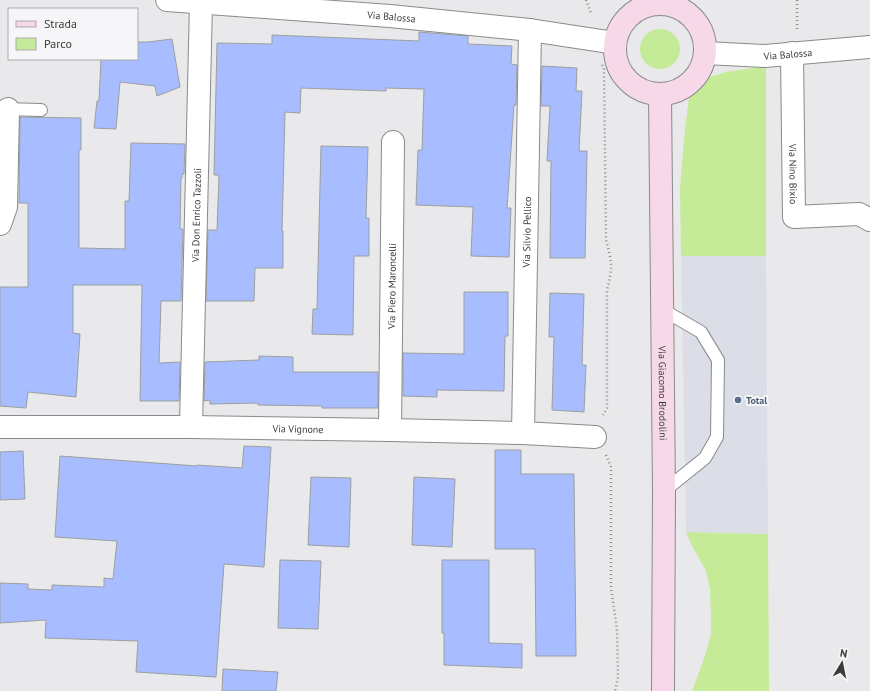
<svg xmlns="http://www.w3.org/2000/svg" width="870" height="691" font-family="'PT Sans',sans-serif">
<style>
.built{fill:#dbdee7}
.green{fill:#c5ea98}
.building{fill:#a8bdff;stroke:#9d9e9f}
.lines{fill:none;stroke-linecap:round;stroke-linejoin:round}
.lane-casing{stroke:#898a8b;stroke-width:14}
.street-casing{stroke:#898a8b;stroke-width:24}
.secondary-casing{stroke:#898a8b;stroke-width:24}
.path{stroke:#8c8c8d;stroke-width:2.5;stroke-dasharray:1 3;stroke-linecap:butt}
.lane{stroke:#fff;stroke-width:12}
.street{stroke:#fff;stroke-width:22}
.secondary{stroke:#f7d8e9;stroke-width:22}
.service-dot{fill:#5c6f8a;stroke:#f6f6f8;stroke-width:1.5}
.labels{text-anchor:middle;stroke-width:4;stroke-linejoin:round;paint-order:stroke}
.street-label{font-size:10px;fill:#3b3b3c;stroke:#f6f6f8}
.service-label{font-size:10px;font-weight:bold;fill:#4e5e75;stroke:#f6f6f8;text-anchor:start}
</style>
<rect width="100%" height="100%" fill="#e9e9eb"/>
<path class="built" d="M681 256H766L768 534 686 532Z"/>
<g class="green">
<circle cx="660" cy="49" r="20"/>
<path d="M766 66V256H681L680 188 685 129 689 97 695 86 706 78 726 72Z"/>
<path d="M686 532 768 534 769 691H692L705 656 711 634V616L710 589 706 571 691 544Z"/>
</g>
<g class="building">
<path d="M419 32 468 36V44L512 46 511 64 517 65 516 105H514L507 208H511L509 257 471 256 473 207 416 205 418 150H422L424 89 386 88V91L301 88 300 113 285 112 282 231H283V268H255L254 301H206L208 230H217L219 175H214L217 43 272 44V35L419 41Z"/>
<path d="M172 39 180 87 157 96 155 86 120 82 116 129 94 128 97 101H99L101 59H137V42H148Z"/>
<path d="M542 66 577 68 576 91H582L579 151H587L585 258H550L551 161H547L550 106H541Z"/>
<path d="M20 117 81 118V150H79V248L125 249V201H129L131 143 185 144 184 174H182V178H181L180 229H183L181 301H161L159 363 180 362 179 401H140L142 285H73V333L80 334 76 397 28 392 26 408 0 406V287H28V203H19Z"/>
<path d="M321 146 368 147 366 218H369V256H354L353 335 312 334 313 309H317Z"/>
<path d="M464 292H508V336H505L504 391 437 390V397L403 396V353L464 354Z"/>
<path d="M550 293 584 294 582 365H586L584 412 552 410 554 337H549Z"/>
<path d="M259 356 293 357V372H378V408H322V406L258 405V403L210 404V400L204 401 205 362 259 360Z"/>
<path d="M244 446 271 447 264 567 224 564 216 677 136 672 138 641 45 638 46 620 0 623V583L28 584V589L52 590V585L104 587V578L113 579 117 541 55 537 60 456 197 466V465L242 468Z"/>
<path d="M495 450H521V474H574L576 656H536L535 549H495Z"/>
<path d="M23 451 25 499 0 500V452Z"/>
<path d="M311 477 351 478 349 547 308 545Z"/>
<path d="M414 477 455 479 452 547 412 545Z"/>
<path d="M280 560 321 561 318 629 278 628Z"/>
<path d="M442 560H489V643L522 644V668L444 665V633H442Z"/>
<path d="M223 669 278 672 276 691H222Z"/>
</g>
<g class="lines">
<defs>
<g id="lane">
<path d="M3 109 41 110"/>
<path d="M663 310 701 332 718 360 717 437 705 458 664 491"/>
</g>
<g id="street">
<path id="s1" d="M167 0 390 16 530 30 615 43"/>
<path id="s2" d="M705 53 765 56 870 47"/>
<path id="s3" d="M792 53 794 217 859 214 870 220"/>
<path d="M0 224 6 207 8 109"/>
<path id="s4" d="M0 427H191L390 430 523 433 595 437"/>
<path id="s5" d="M191 427 201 3"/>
<path id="s6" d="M390 430 393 142"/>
<path id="s7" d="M523 433 530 30"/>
</g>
<g id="secondary">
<circle cx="660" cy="49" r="45"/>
<path id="s8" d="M660 94 664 491 663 691"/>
</g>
</defs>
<use href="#lane" class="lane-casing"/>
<use href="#street" class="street-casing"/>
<use href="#secondary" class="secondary-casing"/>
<g class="path">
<path d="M586 0 591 13"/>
<path d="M797 29V0"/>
<path d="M602 65 604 68 606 240C612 262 613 267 607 290V408L603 415"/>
<path d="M606 455 611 467V588L617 629 618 677 615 691"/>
</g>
<use href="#lane" class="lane"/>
<use href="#street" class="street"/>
<use href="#secondary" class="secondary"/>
</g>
<circle class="service-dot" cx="738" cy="400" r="4"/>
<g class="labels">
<g class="street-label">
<text dy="4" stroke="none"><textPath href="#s1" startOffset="225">Via Balossa</textPath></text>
<text dy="4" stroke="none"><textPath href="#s2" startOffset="83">Via Balossa</textPath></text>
<text dy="4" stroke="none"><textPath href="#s3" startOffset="121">Via Nino Bixio</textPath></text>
<text dy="4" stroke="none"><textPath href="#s5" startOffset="212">Via Don Enrico Tazzoli</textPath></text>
<text dy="4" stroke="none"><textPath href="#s7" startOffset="201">Via Silvio Pellico</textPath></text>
<text dy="4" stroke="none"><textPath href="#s6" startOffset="144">Via Piero Maroncelli</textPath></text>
<text dy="4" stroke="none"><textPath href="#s8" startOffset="299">Via Giacomo Brodolini</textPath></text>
<text dy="4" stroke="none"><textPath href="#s4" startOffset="298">Via Vignone</textPath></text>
</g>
<g class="service-label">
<text x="746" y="404">Total</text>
</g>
</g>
<rect x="8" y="8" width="130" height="52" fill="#f6f6f8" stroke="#ababad"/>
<rect x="16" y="21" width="20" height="6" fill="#f7d8e9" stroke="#ababad"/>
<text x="44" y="28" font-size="12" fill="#3b3b3c">Strada</text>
<rect x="16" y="38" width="20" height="12" fill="#c5ea98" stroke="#ababad"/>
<text x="44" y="48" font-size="12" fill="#3b3b3c">Parco</text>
<g transform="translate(842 663) rotate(10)" stroke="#f6f6f8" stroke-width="3" paint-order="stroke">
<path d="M0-3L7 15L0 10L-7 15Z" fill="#3b3b3c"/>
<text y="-6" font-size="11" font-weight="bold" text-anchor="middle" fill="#3b3b3c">N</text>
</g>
</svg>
